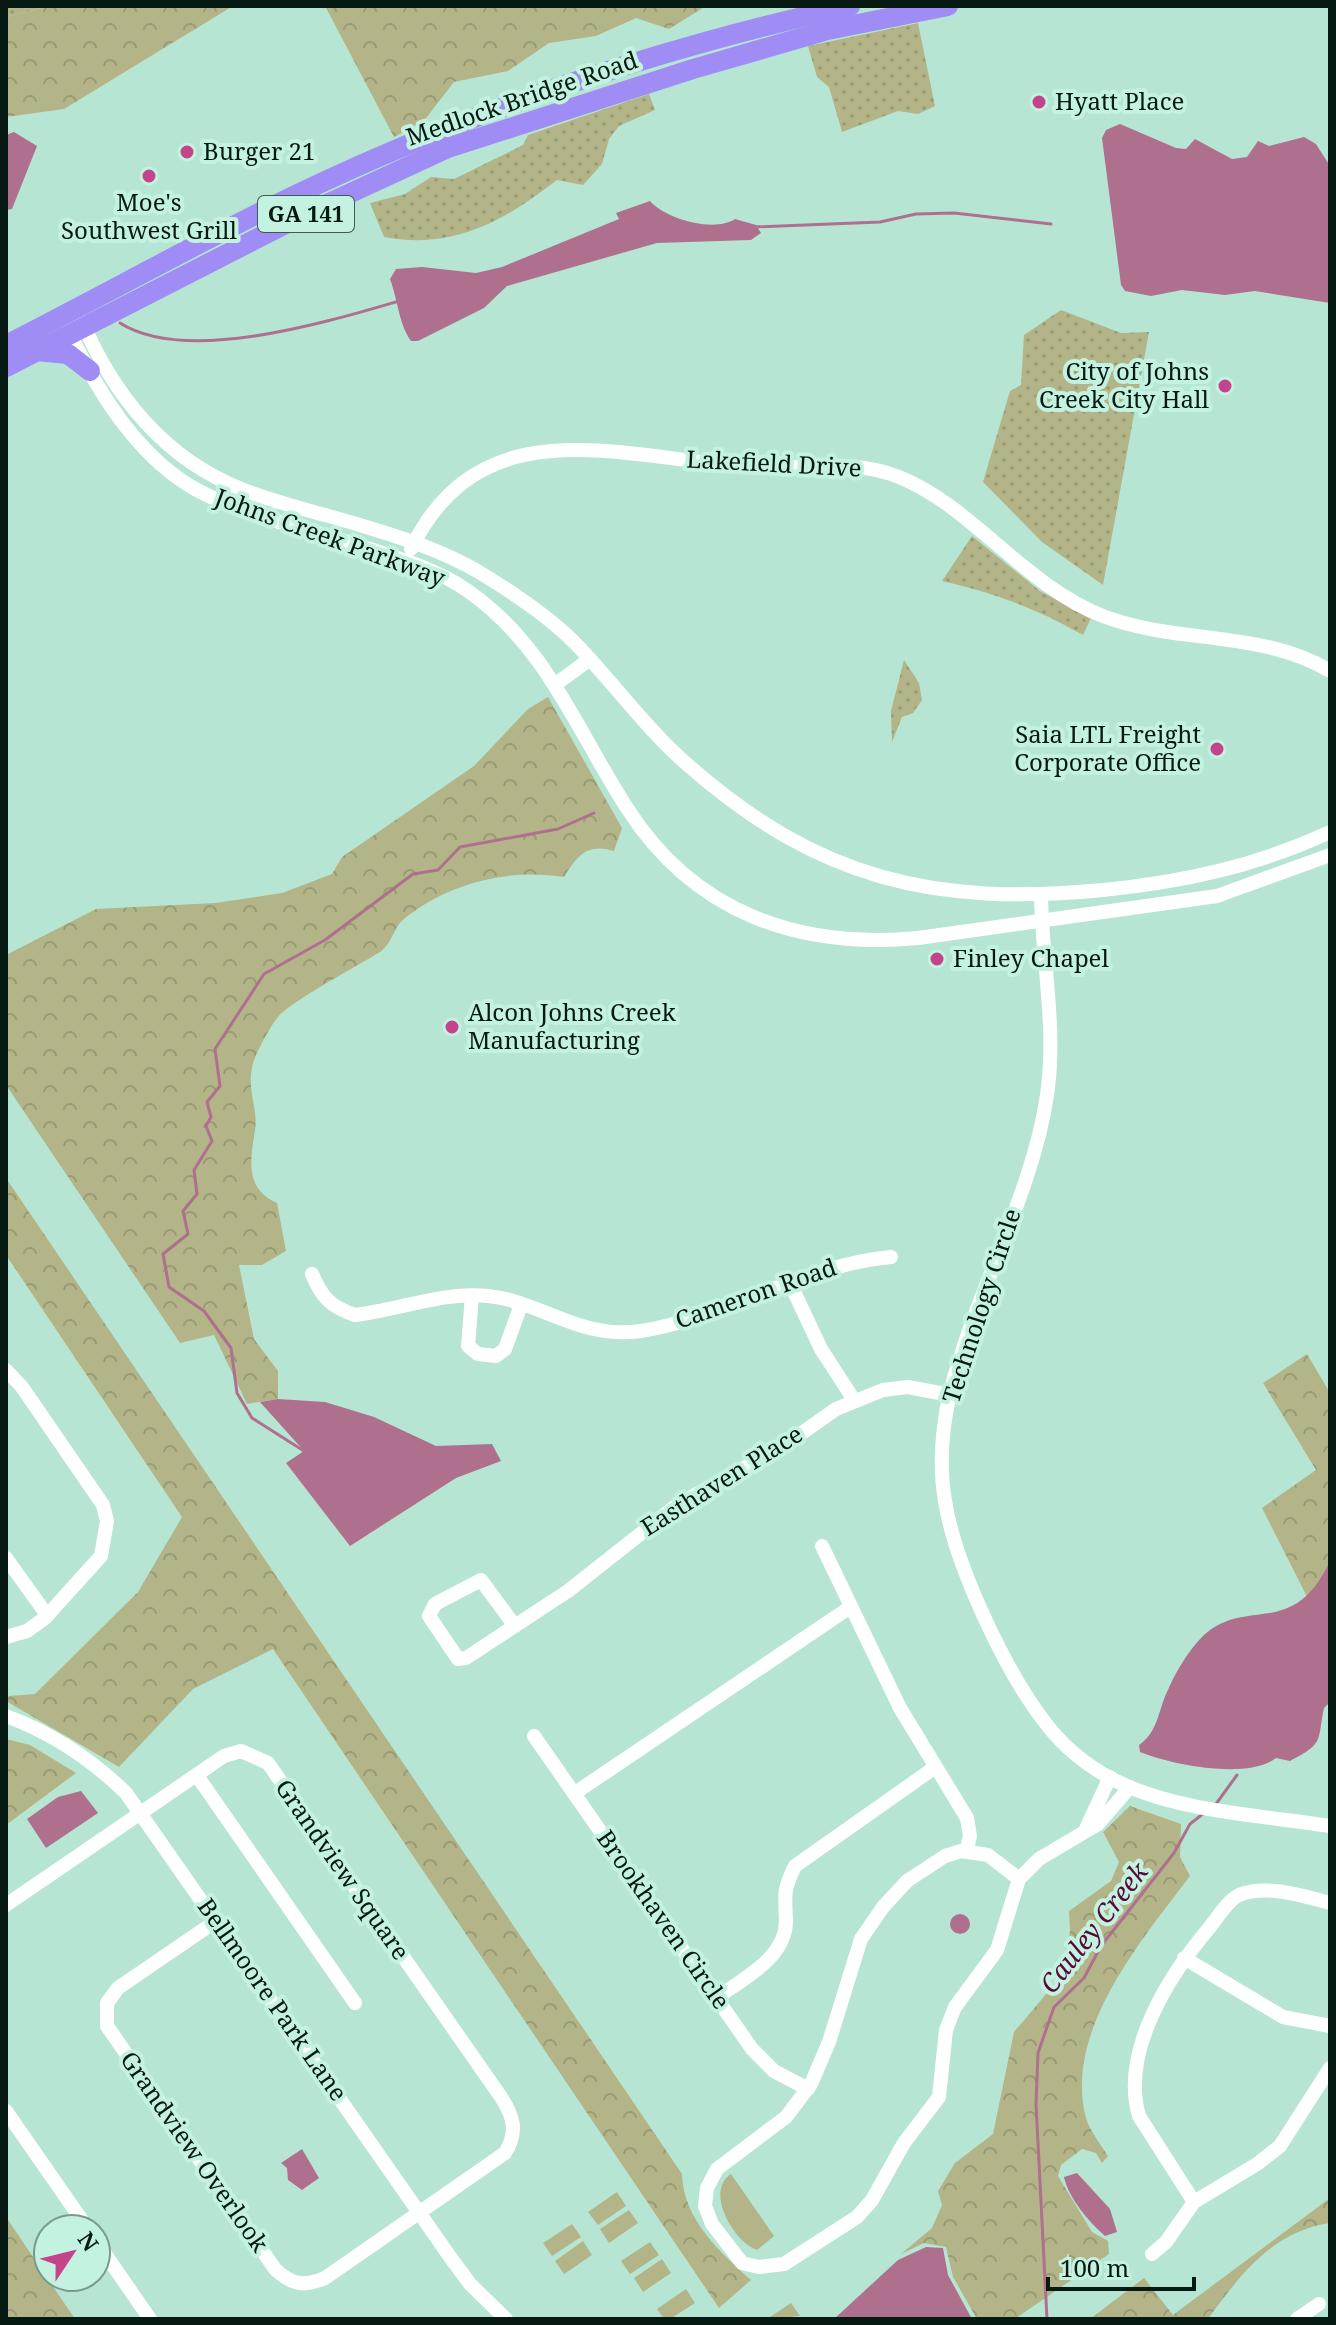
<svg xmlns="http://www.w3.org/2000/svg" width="1336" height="2325" font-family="'Noto Serif',serif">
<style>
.grass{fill:url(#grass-dots)}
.forest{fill:url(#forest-crowns)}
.garden{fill:#b3b588}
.water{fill:#af708e}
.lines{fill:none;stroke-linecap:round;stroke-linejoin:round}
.stream{stroke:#af708e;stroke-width:3}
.minor{stroke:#fff;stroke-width:14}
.highway{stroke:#9f8df5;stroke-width:20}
.poi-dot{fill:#c5438b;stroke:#c4f2e0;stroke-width:3}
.labels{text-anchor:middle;stroke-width:8;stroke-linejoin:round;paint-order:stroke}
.shield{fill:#c4f2e0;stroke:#405a50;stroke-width:2}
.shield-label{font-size:22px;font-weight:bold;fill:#071913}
.street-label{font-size:24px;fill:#071913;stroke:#c4f2e0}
.poi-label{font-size:24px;fill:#071913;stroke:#c4f2e0;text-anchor:start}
.water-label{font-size:26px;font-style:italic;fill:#580939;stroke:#c4f2e0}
</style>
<defs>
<pattern id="grass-dots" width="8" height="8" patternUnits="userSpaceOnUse" patternTransform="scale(2)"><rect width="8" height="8" fill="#b3b588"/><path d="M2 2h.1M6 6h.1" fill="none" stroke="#989b74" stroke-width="1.8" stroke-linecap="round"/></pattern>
<pattern id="forest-crowns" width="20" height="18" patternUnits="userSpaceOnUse" patternTransform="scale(2)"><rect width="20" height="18" fill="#b3b588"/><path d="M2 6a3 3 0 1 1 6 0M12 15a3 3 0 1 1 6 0" fill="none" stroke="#989b74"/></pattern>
</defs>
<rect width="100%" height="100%" fill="#b7e5d3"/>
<g class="grass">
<path d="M6 6H49L6 17Z"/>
<path d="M918 23 935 106 918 114 898 111 842 132 829 87 817 77 808 46Z"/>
<path d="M649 94 655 110 619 126 609 139 602 164 583 185 557 180C504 221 454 250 384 237L370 203 405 194 431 177 454 179 523 145 528 135Z"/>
<path d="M1061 310 1121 333 1149 332 1103 585 1042 542 983 482 1010 391 1021 385 1024 335Z"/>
<path d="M972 536 1040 591 1091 618 1083 635C1038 609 992 592 942 581Z"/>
<path d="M904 660 919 683 922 700 913 713 902 717 892 742 891 711Z"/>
</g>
<g class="forest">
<path d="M49 6H233L64 109 6 117V17Z"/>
<path d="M325 6H706L669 29 636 18 596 36 549 43 508 71 454 82 423 122 394 137Z"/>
<path d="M548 697 622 828 614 851C587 843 578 855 564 877 509 868 449 883 405 918 393 927 393 943 380 952 359 965 290 1002 278 1017 270 1027 262 1042 257 1053 242 1085 259 1104 255 1130 250 1161 245 1189 277 1203L286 1251 262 1265H239L254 1339 278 1371V1399L247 1404 214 1335 180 1343 6 1085V955L96 909 215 903 282 893 332 874 342 857 474 766 528 709Z"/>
<path d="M6 1178 682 2174C683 2218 719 2252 751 2280L719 2308 273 1649 193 1689 119 1767 6 1701 9 1696 35 1694 138 1592 182 1517 6 1255Z"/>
<path d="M1307 1354 1330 1393V1642L1262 1508 1316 1470 1263 1383Z"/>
<path d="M6 1739 30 1745 76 1773 6 1825Z"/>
<path d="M1130 1806 1181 1824 1180 1857 1190 1876C1142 1940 1063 2031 1086 2118 1090 2131 1101 2145 1108 2156L1102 2163 1096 2153 1082 2149 1061 2165 1058 2176 1092 2232 1108 2241 1109 2254 1015 2319H977L953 2277 946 2247 924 2243 901 2254 932 2228 942 2205 938 2191 955 2163 993 2134 1014 2032 1058 1980 1070 1932 1069 1911 1111 1881 1119 1862 1103 1832Z"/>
<path d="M1330 2198V2223C1273 2231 1240 2275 1208 2319H1090L1144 2278 1173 2315Z"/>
<path d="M6 2217 75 2319H6Z"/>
</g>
<g class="garden">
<path d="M731 2174 774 2236 757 2250C734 2243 704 2191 731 2174Z"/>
<path d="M617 2192 626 2206 598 2225 588 2212Z"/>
<path d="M629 2210 638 2223 609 2243 600 2229Z"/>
<path d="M572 2224 581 2237 552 2256 543 2243Z"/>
<path d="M583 2241 592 2255 564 2274 555 2261Z"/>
<path d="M650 2242 659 2255 630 2274 621 2261Z"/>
<path d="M662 2259 671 2273 643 2292 634 2278Z"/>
<path d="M686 2289 695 2303 670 2319H664L657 2309Z"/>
<path d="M791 2303 800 2316 767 2319Z"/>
</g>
<g class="water">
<path d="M1120 124 1176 148 1186 149 1195 139 1232 159 1247 157 1258 141 1269 146 1304 137 1316 144 1330 166V303L1255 291 1225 295 1182 290 1151 296 1125 291 1121 285 1102 138 1106 130Z"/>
<path d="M14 132 37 146 12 209 6 210V135Z"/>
<path d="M650 201C666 219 714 233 735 219L756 225 761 233 751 240 657 243 507 286 484 308 418 341H411C398 322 398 300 390 279L396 269 422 267 476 273 502 267 619 219 616 213Z"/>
<path d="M278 1399 325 1402 374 1417 436 1446 492 1444 501 1461 456 1478 350 1546 286 1463 304 1451 260 1402Z"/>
<path d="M1330 1561V1702L1324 1708C1317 1741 1325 1743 1290 1761L1276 1758C1248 1780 1172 1765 1140 1752L1139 1745C1158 1732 1158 1711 1167 1692 1175 1673 1189 1649 1204 1635 1248 1596 1293 1640 1330 1561Z"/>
<path d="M81 1791 98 1813 46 1848 27 1819 58 1797Z"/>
<circle cx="960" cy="1924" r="10"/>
<path d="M302 2149 319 2178 302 2190 288 2180 287 2168 281 2163Z"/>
<path d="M1077 2173 1110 2209 1117 2232 1105 2236C1089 2222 1069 2199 1064 2177Z"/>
<path d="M926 2247 943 2248 948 2275 972 2319H834L898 2260Z"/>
</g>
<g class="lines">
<g class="stream">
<path d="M753 227 880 222 916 214 954 213 1051 224"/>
<path d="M120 323C186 365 327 322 399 301"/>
<path d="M304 1451 252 1418 237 1393 231 1348 204 1311 169 1287 163 1254 188 1234 183 1211 197 1194 194 1170 212 1141 206 1126 211 1117 207 1102 220 1086 215 1049 264 974 325 940 413 874 438 870 460 847 558 829 594 813"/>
<path d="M1216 1804 1237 1775"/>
<path d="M1047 2319 1036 2104 1038 2053 1054 2007 1084 1978 1101 1946 1174 1853 1190 1824 1204 1813"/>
</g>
<g class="minor">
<path d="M81 319C113 395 165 460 244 490 282 505 324 514 363 526 403 538 443 551 479 572 512 592 547 615 574 642 613 682 646 729 689 766 819 880 935 906 1103 890 1183 882 1257 866 1330 832"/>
<path d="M67 327C95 388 137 457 197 490 245 516 305 528 357 545 395 557 435 568 468 591 547 646 577 731 627 808 694 913 798 949 918 938L1217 896 1330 855"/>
<path d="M411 549C483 401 628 461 756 467 805 470 851 458 899 477 972 506 1026 587 1103 616 1175 644 1263 630 1330 671"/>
<path d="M556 684 590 659"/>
<path d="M1041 896C1042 962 1057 1029 1047 1095 1033 1193 974 1295 950 1393 942 1428 939 1466 945 1501 955 1565 1007 1675 1047 1725 1064 1747 1088 1766 1112 1779 1176 1812 1260 1815 1330 1826"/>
<path d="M312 1274C322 1298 331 1307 355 1315 398 1310 445 1291 488 1296 540 1301 580 1340 641 1331 728 1317 803 1265 891 1257"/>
<path d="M789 1281 821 1349 854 1400"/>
<path d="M472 1296 468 1346 478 1354 496 1356 505 1349 521 1305"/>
<path d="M6 1370 22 1387 103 1505 107 1521 101 1556 45 1618 27 1631 6 1637"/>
<path d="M822 1546 900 1708 967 1818 970 1836 966 1852"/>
<path d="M6 1558 47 1615"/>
<path d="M515 1626 481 1580 435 1604 429 1616 458 1659 466 1658 568 1591 677 1505 785 1445 836 1409 883 1390 908 1387 950 1395"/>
<path d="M6 1716C52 1733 91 1759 126 1793L448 2254 470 2284 506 2319"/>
<path d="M534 1736 752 2049 774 2071 808 2089"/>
<path d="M200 1780 355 2003"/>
<path d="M575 1793 849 1608"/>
<path d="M1085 1831 1110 1777"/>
<path d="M1019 1879 988 1855 961 1851 945 1856 907 1881 883 1907 861 1939 829 2042 811 2084 786 2117 717 2169 707 2188 705 2206 712 2224 742 2263 759 2267 784 2264 857 2217 872 2200 904 2143 939 2097 946 2030 955 2007 997 1950 1019 1879 1039 1859 1098 1824 1130 1787"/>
<path d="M6 1905 224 1756 241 1751 268 1763 501 2097C514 2117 518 2132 505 2153L325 2278C304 2287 292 2285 275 2269L107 2026V2003L118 1988 216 1921"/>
<path d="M1184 1958 1283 2017 1330 2026"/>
<path d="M718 1997C744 1978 787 1957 786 1920 785 1894 783 1890 795 1866L934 1768"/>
<path d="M6 2111 88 2229"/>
<path d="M1194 2202 1257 2164 1280 2146 1330 2068"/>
<path d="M96 2241 150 2319"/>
<path d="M1152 2254 1166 2242 1194 2202 1139 2116C1120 2051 1170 1974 1210 1927 1218 1917 1228 1900 1239 1895 1266 1884 1303 1896 1330 1903"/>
<path d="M1297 2319 1319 2304"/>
</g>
<g class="highway">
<path d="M6 345C94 300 181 252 269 208 452 117 651 50 850 6"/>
<path d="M36 351 68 354 90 371"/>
<path d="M6 367 303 215 448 148 693 69 828 30 948 6"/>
</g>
</g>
<g class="poi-dot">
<circle cx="1039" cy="102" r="8"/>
<circle cx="187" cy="152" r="8"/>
<circle cx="149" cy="176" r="8"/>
<circle cx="1225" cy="386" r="8"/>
<circle cx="1217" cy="749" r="8"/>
<circle cx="937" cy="959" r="8"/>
<circle cx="452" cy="1027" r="8"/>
</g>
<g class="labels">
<rect class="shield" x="258" y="196" width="96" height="36" rx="6"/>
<g class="shield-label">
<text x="306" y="222">GA 141</text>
</g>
<g class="street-label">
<text transform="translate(522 99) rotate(-19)" y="8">Medlock Bridge Road</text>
<text transform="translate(774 464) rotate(3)" y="8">Lakefield Drive</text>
<text transform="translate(330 538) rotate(20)" y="8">Johns Creek Parkway</text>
<text transform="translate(756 1294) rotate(-19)" y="8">Cameron Road</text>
<text transform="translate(982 1306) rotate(-72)" y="8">Technology Circle</text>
<text transform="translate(722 1481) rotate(-32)" y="8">Easthaven Place</text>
<text transform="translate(342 1870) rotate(55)" y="8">Grandview Square</text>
<text transform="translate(663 1920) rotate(55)" y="8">Brookhaven Circle</text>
<text transform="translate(272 2000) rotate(55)" y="8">Bellmoore Park Lane</text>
<text transform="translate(194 2152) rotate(55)" y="8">Grandview Overlook</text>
</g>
<g class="poi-label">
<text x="1055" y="110">Hyatt Place</text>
<text x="203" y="160">Burger 21</text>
<text x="149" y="211" text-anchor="middle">Moe's<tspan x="149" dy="28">Southwest Grill</tspan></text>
<text x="1209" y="380" text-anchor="end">City of Johns<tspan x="1209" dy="28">Creek City Hall</tspan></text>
<text x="1201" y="743" text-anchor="end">Saia LTL Freight<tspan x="1201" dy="28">Corporate Office</tspan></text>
<text x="953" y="967">Finley Chapel</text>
<text x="468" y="1021">Alcon Johns Creek<tspan x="468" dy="28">Manufacturing</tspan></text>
</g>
<g class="water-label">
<text transform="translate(1094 1928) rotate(-52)" y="9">Cauley Creek</text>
</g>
</g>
<rect width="1336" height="2325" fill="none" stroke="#071913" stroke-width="16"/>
<g transform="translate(72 2253) rotate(55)"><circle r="38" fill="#c4f2e0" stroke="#789b8e" stroke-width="2"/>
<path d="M0-6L14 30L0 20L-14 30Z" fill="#c5438b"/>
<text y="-12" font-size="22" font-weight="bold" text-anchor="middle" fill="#071913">N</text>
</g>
<path d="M1048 2277v12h146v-12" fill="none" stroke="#071913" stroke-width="4"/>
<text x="1060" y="2277" font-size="24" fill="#071913" stroke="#c4f2e0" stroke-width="6" paint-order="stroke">100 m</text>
</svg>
